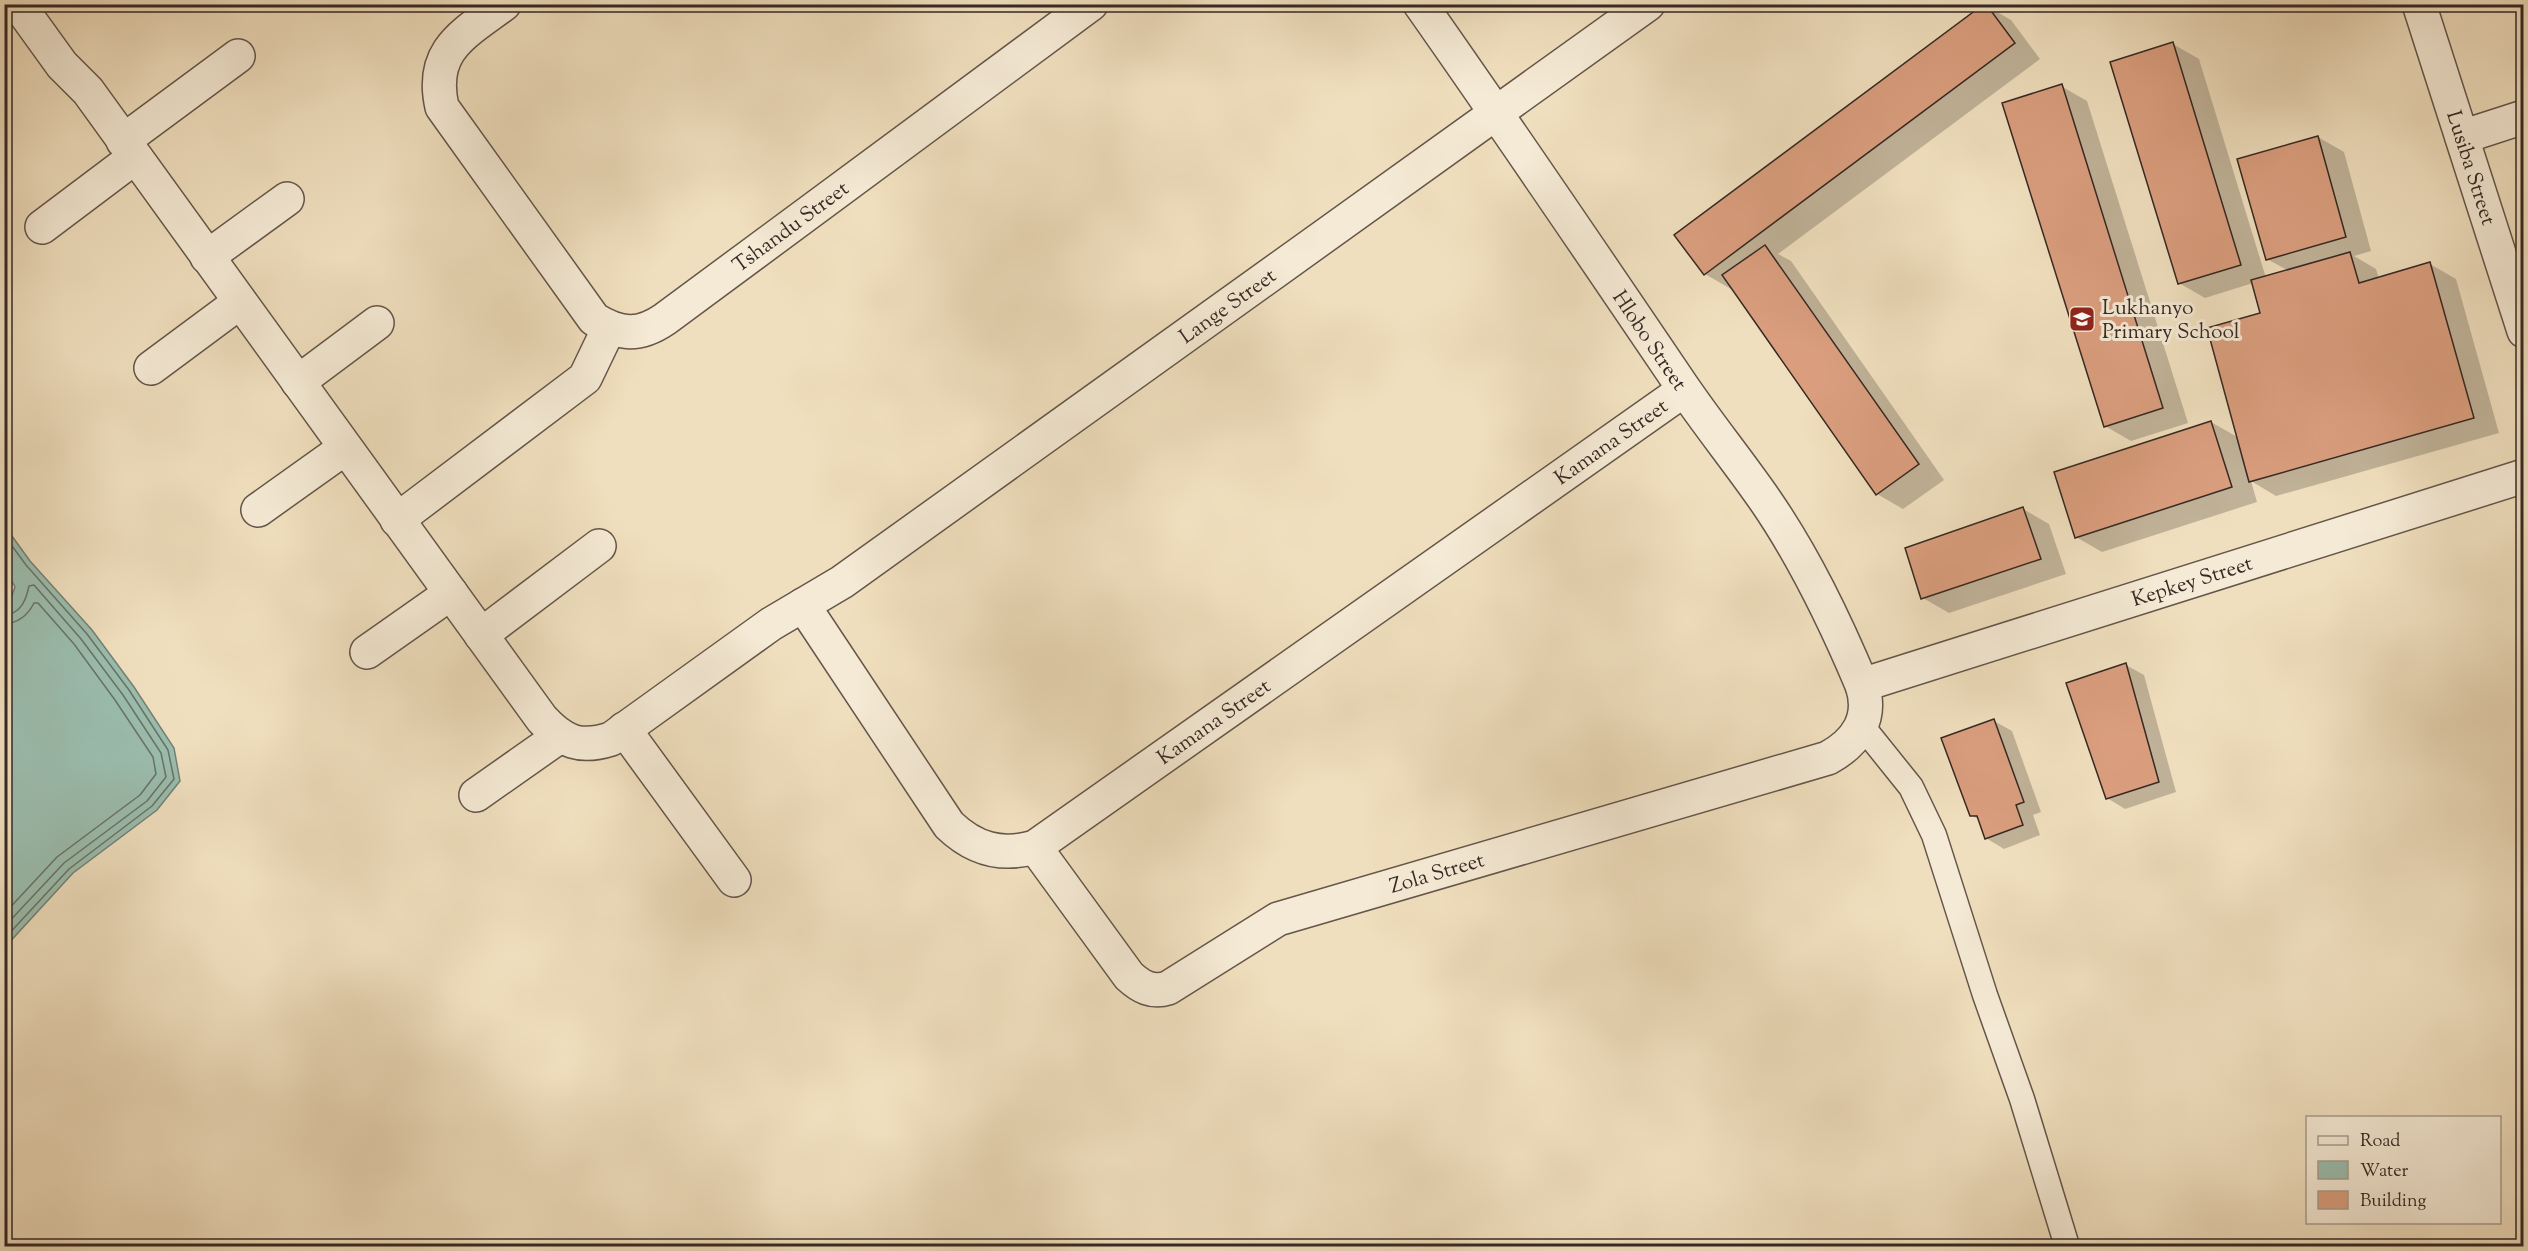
<svg xmlns="http://www.w3.org/2000/svg" width="2528" height="1251" font-family="'Sorts Mill Goudy',serif">
<style>
.water{fill:#9bbdad;stroke:#738276;stroke-width:1.5}
.shadow{fill:#0003}
.lines{fill:none;stroke-linecap:round;stroke-linejoin:round}
.shore{stroke:#687368;stroke-width:1.5}
.building{fill:#da9e7e;stroke:#362924;stroke-width:1.5}
.lane-casing{stroke:#64564a;stroke-width:27}
.street-casing{stroke:#64564a;stroke-width:36}
.lane{stroke:#f5ead5;stroke-width:24}
.street{stroke:#f5ead5;stroke-width:33}
.labels{text-anchor:middle;stroke-width:6;stroke-linejoin:round;paint-order:stroke}
.street-label{font-size:21px;fill:#362924;stroke:#f5ead5}
.poi-label{font-size:21px;fill:#362924;stroke:#f5ead5;text-anchor:start}
</style>
<rect width="100%" height="100%" fill="#f0dfbe"/>
<filter id="stains"><feTurbulence type="fractalNoise" baseFrequency=".00333" numOctaves="4"/><feColorMatrix values="0 0 0 0 .2 0 0 0 0 .09 0 0 0 0 .02 0 0 0 .5 -.17"/></filter>
<radialGradient id="worn" r=".72"><stop offset=".6" stop-color="#630" stop-opacity="0"/><stop offset="1" stop-color="#630" stop-opacity=".3"/></radialGradient>
<path class="water" d="M4 525 30 561 92 630 134 687 174 748 180 781 157 810 73 873 5 947 4 603 11 598 15 587 5 568Z"/>
<g class="shadow">
<path d="M1985 5 2011 20 2040 59 1778 254 1791 261 1944 480 1903 509 1877 494 1733 287 1731 289 1705 274Z"/>
<path d="M2173 44 2199 59 2266 278 2289 271 2267 259 2318 137 2344 152 2371 251 2354 256 2376 269 2379 279 2430 264 2456 279 2499 433 2276 496 2251 481 2257 502 2102 552 2076 537 2211 422 2239 438 2261 314 2253 283 2205 298 2179 283Z"/>
<path d="M2061 86 2087 101 2188 423 2131 441 2105 426Z"/>
<path d="M2023 509 2049 524 2066 574 1949 613 1923 598Z"/>
<path d="M2126 665 2144 675 2176 792 2125 809 2107 798Z"/>
<path d="M1994 721 2012 731 2041 812 2033 815 2040 835 2004 849 1986 838 1980 820 1971 815Z"/>
</g>
<g class="lines">
<g class="shore">
<path d="M4 535 26 565 87 634 129 690 168 750 174 779 152 806 69 869 4 939"/>
<path d="M4 615C21 614 26 600 29 586L34 585 81 639 123 695 161 753 166 777 147 801 64 863 4 927"/>
<path d="M4 624C18 623 28 615 34 603H38L74 644 115 700 153 757 156 774 140 795 57 857 4 914"/>
</g>
</g>
<g class="building">
<path d="M1984 4H1986L2015 43 1704 275 1674 235Z"/>
<path d="M2173 42 2241 265 2178 284 2110 62Z"/>
<path d="M2062 84 2163 408 2104 427 2002 103Z"/>
<path d="M2318 136 2346 237 2266 260 2237 159Z"/>
<path d="M1765 245 1919 464 1876 495 1722 275Z"/>
<path d="M2350 252 2359 283 2430 262 2474 418 2249 482 2207 328 2260 313 2251 280Z"/>
<path d="M2211 421 2232 487 2075 538 2054 472Z"/>
<path d="M2023 507 2041 559 1921 599 1905 548Z"/>
<path d="M2126 663 2159 782 2106 799 2066 683Z"/>
<path d="M1994 719 2024 802 2016 805 2023 825 1985 839 1977 816H1970L1941 738Z"/>
</g>
<g class="lines">
<defs>
<path id="lane" d="M1862 726 1911 787 1934 835 1985 995 2022 1099 2067 1246"/>
<g id="street">
<path id="s1" d="M18 4 62 65 88 91 542 719C563 742 580 749 611 739L771 624 842 582 1648 4"/>
<path id="s2" d="M504 4C464 34 429 50 442 107L594 319C620 335 639 337 665 319L1091 4"/>
<path id="s3" d="M2419 4 2524 331"/>
<path d="M2462 137 2524 117"/>
<path d="M123 141 238 56"/>
<path d="M42 227 135 157"/>
<path d="M207 257 287 199"/>
<path d="M151 368 240 302"/>
<path d="M298 382 377 323"/>
<path d="M258 510 345 448"/>
<path d="M397 520 585 378 609 328"/>
<path id="s4" d="M803 605 949 825C974 849 1001 857 1035 847L1684 390"/>
<path d="M481 635 599 546"/>
<path d="M367 652 451 593"/>
<path id="s5" d="M1862 685 2524 476"/>
<path d="M624 729 734 880"/>
<path d="M476 795 560 736"/>
<path id="s6" d="M1035 847 1129 976C1141 987 1152 993 1168 988L1278 919 1828 758C1857 742 1873 718 1862 685 1835 621 1805 558 1765 500 1738 461 1707 423 1680 383 1594 256 1508 129 1420 4"/>
</g>
</defs>
<use href="#lane" class="lane-casing"/>
<use href="#street" class="street-casing"/>
<use href="#lane" class="lane"/>
<use href="#street" class="street"/>
</g>
<defs>
<symbol id="school-square" viewBox="-11 -11 22 22"><rect x="-9" y="-9" width="18" height="18" rx="4" fill="#8f2418" stroke="#f5ead5"/><path d="M0-5L7-2L0 1L-7-2ZM-4 1L0 2.5L4 1V4Q0 6-4 4Z" fill="#fff"/></symbol>
</defs>
<g fill-rule="evenodd">
<use href="#school-square" x="2067" y="304" width="30" height="30"/>
</g>
<g class="labels">
<g class="street-label">
<text dy="7" stroke="none"><textPath href="#s3" startOffset="172">Lusiba Street</textPath></text>
<text dy="7" stroke="none"><textPath href="#s2" startOffset="624">Tshandu Street</textPath></text>
<text dy="7" stroke="none"><textPath href="#s1" startOffset="1718">Lange Street</textPath></text>
<text transform="translate(1650 340) rotate(56)" y="7">Hlobo Street</text>
<text dy="7" stroke="none"><textPath href="#s4" startOffset="1062">Kamana Street</textPath></text>
<text dy="7" stroke="none"><textPath href="#s5" startOffset="346">Kepkey Street</textPath></text>
<text dy="7" stroke="none"><textPath href="#s4" startOffset="576">Kamana Street</textPath></text>
<text dy="7" stroke="none"><textPath href="#s6" startOffset="498">Zola Street</textPath></text>
</g>
<g class="poi-label">
<text x="2102" y="314">Lukhanyo<tspan x="2102" dy="24">Primary School</tspan></text>
</g>
</g>
<rect width="2528" height="1251" fill="none" stroke="#f0dfbe" stroke-width="24"/>
<rect x="6" y="6" width="2516" height="1239" fill="none" stroke="#362924" stroke-width="3"/>
<rect x="12" y="12" width="2504" height="1227" fill="none" stroke="#362924" stroke-width="1.5"/>
<rect x="2306" y="1116" width="195" height="108" fill="#f5ead5" stroke="#a99d8e" stroke-width="1.5"/>
<rect x="2318" y="1136" width="30" height="9" fill="#f5ead5" stroke="#a99d8e" stroke-width="1.5"/>
<text x="2360" y="1146" font-size="18" fill="#362924">Road</text>
<rect x="2318" y="1161" width="30" height="18" fill="#9bbdad" stroke="#a99d8e" stroke-width="1.5"/>
<text x="2360" y="1176" font-size="18" fill="#362924">Water</text>
<rect x="2318" y="1191" width="30" height="18" fill="#da9e7e" stroke="#a99d8e" stroke-width="1.5"/>
<text x="2360" y="1206" font-size="18" fill="#362924">Building</text>
<rect width="100%" height="100%" filter="url(#stains)"/>
<rect width="100%" height="100%" fill="url(#worn)"/>
</svg>
